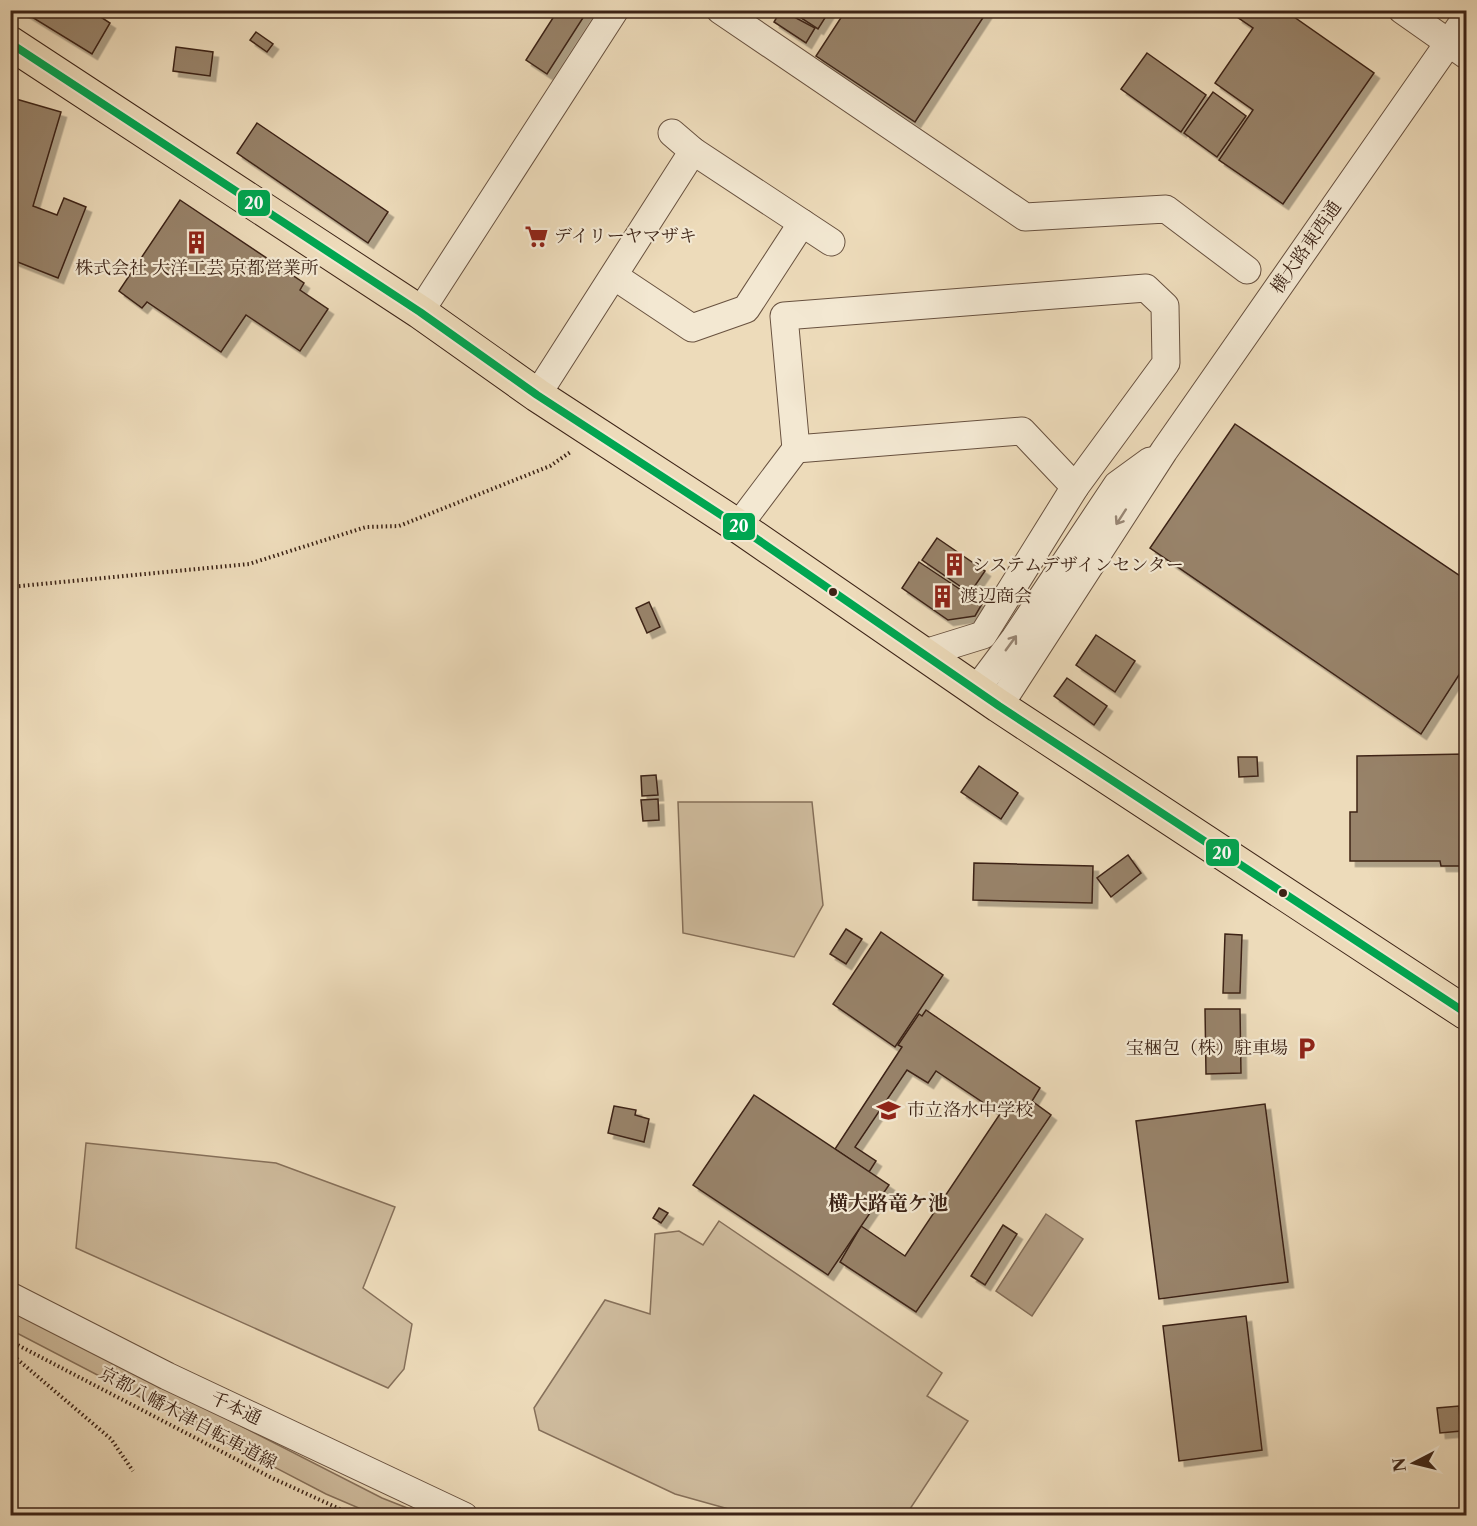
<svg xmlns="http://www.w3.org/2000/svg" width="1477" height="1526" font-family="'Libre Caslon Text','Noto Serif JP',serif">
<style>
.green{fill:#cfbc9e;stroke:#86705a;stroke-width:1.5}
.water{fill:#b19c82;stroke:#826c57;stroke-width:1.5}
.building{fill:#98836b;stroke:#3c2316;stroke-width:1.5;filter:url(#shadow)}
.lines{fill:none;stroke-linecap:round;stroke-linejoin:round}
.minor-casing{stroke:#68513f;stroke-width:29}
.major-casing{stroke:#3c2316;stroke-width:35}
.path{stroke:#3c2316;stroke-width:4;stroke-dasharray:1.5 3;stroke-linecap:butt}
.minor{stroke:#f3e8d2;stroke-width:27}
.major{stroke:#eddbba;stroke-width:33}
.bus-1-casing{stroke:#f3e8d2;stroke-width:12}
.bus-1{stroke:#00a651;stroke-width:8}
.oneway{stroke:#988674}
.bus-dot{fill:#3c2316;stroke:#f3e8d2;stroke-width:2}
.labels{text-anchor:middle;stroke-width:4.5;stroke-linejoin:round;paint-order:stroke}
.poi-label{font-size:18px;fill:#3c2316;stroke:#f3e8d2;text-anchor:start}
.street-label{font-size:18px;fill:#3c2316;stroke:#f3e8d2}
.neighbourhood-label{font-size:20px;font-weight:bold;fill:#3c2316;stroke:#f3e8d2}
.line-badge{stroke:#f3e8d2;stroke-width:2}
.badge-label{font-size:16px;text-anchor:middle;font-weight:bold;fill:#fff}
</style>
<defs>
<filter id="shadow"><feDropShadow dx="5.5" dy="5.5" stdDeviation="0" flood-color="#0004"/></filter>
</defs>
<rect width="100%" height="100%" fill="#eddbba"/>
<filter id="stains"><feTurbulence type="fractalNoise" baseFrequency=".00333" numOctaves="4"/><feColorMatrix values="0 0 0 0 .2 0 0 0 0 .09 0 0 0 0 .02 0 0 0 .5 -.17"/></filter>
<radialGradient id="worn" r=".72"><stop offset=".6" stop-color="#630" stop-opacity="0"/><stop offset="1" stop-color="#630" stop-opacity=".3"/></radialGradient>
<g class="green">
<path d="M678 802H812L823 905 794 957 683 933Z"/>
<path d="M86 1143 276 1163 395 1207 363 1288 412 1324 404 1369 388 1388 76 1248Z"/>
<path d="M719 1221 942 1373 927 1396 968 1421 906 1515H750L675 1494 539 1430 534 1408 605 1300 650 1314 655 1234 679 1231 703 1245Z"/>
<path d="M10 1308 382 1498 425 1515H375L326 1494 11 1330Z"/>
</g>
<path class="water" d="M1046 1214 1083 1239 1032 1316 996 1291Z"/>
<g class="building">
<path d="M90 10 110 23 92 54 22 11Z"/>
<path d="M558 10H588L547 74 526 60Z"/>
<path d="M781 10 815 28 806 43 774 22Z"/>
<path d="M789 10H830L818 29Z"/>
<path d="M846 10H988L915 122 816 56Z"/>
<path d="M1242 10H1284L1374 73 1283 204 1219 160 1253 110 1215 83 1253 28 1237 17Z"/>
<path d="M256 32 273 44 267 52 250 40Z"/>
<path d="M176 47 213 52 210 76 173 71Z"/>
<path d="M1147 53 1206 95 1181 132 1121 89Z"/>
<path d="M1213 92 1246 116 1217 157 1184 133Z"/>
<path d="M16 99 61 112 33 206 57 215 64 198 86 207 58 278 10 259V117Z"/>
<path d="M257 123 388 212 368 243 237 153Z"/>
<path d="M180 200 304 283 300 290 328 309 300 351 246 315 221 352 147 302 142 308 119 291Z"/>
<path d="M1235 424 1466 580V664L1421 734 1150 548Z"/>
<path d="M937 538 985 571 970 593 922 560Z"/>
<path d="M919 562 982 604 975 616 948 620 902 588Z"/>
<path d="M649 602 660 627 647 633 636 608Z"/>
<path d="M1096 635 1135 661 1115 692 1076 665Z"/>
<path d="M1067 678 1107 706 1094 725 1054 696Z"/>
<path d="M1466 754V866H1441L1440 861H1350V812H1357V756Z"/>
<path d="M1238 757H1257L1258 776 1239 777Z"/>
<path d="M979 766 1018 793 1001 819 961 792Z"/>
<path d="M656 775 658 795 642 796 641 776Z"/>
<path d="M658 799 659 820 643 821 641 800Z"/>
<path d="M1128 855 1141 873 1111 897 1097 878Z"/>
<path d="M974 863 1093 866 1092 903 973 900Z"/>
<path d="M846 929 862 939 846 964 830 954Z"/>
<path d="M881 932 943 975 895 1047 833 1004Z"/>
<path d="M1225 934 1242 935 1240 993H1223Z"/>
<path d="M1205 1009H1240L1241 1073 1206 1074Z"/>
<path d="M926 1010 1040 1088 1032 1101 1051 1115 916 1312 840 1262 861 1226 905 1256 1000 1114 936 1071 928 1083 907 1070 855 1147 876 1161 869 1172 835 1149 902 1047 898 1045 919 1014 922 1016Z"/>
<path d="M754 1095 889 1185 828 1275 693 1185Z"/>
<path d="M1265 1104 1288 1282 1159 1299 1136 1121Z"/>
<path d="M614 1106 636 1110 635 1115 649 1119 644 1142 608 1133Z"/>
<path d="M659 1208 668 1213 661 1223 653 1218Z"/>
<path d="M1003 1225 1017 1234 985 1285 971 1276Z"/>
<path d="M1246 1316 1262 1450 1179 1461 1163 1326Z"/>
<path d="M1459 1406 1461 1431 1440 1433 1437 1408Z"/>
</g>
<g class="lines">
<defs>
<g id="minor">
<path d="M720 10 1025 217 1166 209 1247 270"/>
<path d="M1402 10 1466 55"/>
<path d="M672 133 693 151 831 242"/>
<path d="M614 276 692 328 746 309 802 223"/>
<path d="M420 312 615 10"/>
<path d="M537 395 693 151"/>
<path d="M796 449 1022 431 1075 487 983 635 925 653"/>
<path d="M738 526 796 449 784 316 1146 288 1165 306 1166 363 1075 487"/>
<path d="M976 690 1015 638 1117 485 1150 461"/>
<path d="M999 706 1164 451 1466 18"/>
<path d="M10 1296 167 1376 464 1516"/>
</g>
<path id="major" d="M10 43 420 312 537 395 738 526 999 706 1466 1013"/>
</defs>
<use href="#minor" class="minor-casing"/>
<use href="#major" class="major-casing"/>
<g class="path">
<path d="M10 587 249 564 366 527 399 526 550 466 572 451"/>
<path d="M10 1341 272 1478 355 1516"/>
<path d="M10 1353 111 1439 133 1471"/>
</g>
<use href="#minor" class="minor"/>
<use href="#major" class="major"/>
<defs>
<path id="bus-1" d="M10 43 420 312 537 395 738 526 999 706 1466 1013"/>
</defs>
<use href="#bus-1" class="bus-1-casing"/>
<use href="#bus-1" class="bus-1"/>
</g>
<defs><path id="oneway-shaft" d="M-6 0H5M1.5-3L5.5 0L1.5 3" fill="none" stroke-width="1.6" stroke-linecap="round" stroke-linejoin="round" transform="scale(1.5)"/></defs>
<g class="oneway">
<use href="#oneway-shaft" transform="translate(1121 517) rotate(123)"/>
<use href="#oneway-shaft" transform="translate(1011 643) rotate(-54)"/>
</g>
<defs>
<symbol id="supermarket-bare" viewBox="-9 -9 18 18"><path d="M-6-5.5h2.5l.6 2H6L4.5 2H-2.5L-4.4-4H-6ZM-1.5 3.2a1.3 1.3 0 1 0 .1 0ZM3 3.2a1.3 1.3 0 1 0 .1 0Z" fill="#8f2418" stroke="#f3e8d2" stroke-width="2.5" paint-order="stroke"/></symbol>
<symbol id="building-bare" viewBox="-9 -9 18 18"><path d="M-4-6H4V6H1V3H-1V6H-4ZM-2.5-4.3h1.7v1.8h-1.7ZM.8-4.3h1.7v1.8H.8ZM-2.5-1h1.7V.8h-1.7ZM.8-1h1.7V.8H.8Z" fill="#8f2418" stroke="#f3e8d2" stroke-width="2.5" paint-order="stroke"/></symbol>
<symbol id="parking-bare" viewBox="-9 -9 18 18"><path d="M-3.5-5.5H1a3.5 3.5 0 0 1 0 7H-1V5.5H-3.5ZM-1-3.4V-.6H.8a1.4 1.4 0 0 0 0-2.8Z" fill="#8f2418" stroke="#f3e8d2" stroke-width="2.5" paint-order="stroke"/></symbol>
<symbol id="school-bare" viewBox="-9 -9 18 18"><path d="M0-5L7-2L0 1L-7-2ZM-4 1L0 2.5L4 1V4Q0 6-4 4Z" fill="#8f2418" stroke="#f3e8d2" stroke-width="2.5" paint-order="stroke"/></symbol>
</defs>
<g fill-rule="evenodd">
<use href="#supermarket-bare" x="520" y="220" width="33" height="33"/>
<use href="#building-bare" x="180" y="226" width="33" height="33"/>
<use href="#building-bare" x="938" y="548" width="33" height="33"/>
<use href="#building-bare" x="926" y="580" width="33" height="33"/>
<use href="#parking-bare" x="1290" y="1032" width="33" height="33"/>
<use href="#school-bare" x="872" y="1094" width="33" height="33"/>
</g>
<g class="bus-dot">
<circle cx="833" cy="592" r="5"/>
<circle cx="1283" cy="893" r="5"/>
</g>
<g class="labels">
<g class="poi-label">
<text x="554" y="242">デイリーヤマザキ</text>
<text x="197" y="274" text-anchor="middle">株式会社 大洋工芸 京都営業所</text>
<text x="972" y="571">システムデザインセンター</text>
<text x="960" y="602">渡辺商会</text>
<text x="1288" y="1054" text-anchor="end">宝梱包（株）駐車場</text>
<text x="907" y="1116">市立洛水中学校</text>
</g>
<g class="street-label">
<text transform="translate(1306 247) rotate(-55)" y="6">横大路東西通</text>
<text transform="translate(236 1408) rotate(25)" y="6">千本通</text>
<text transform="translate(188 1418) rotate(28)" y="6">京都八幡木津自転車道線</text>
</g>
<g class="neighbourhood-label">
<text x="888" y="1210">横大路竜ケ池</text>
</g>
</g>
<g class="line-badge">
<rect x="237" y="189" width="34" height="28" rx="6" fill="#00a651"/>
<rect x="722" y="512" width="34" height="29" rx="6" fill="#00a651"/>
<rect x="1205" y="838" width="35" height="29" rx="6" fill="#00a651"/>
</g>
<g class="badge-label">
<text x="254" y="209">20</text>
<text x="739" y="532">20</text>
<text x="1222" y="859">20</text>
</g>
<rect width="1477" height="1526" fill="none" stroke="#eddbba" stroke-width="36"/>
<rect x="12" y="12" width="1453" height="1502" fill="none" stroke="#3c2316" stroke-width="3"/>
<rect x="18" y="18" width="1441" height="1490" fill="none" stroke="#3c2316" stroke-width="1.5"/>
<g transform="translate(1414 1463) rotate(263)" stroke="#f3e8d2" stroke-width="4.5" paint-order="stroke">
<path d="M0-4.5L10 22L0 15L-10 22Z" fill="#3c2316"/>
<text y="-9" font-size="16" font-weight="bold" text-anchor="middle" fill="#3c2316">N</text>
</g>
<rect width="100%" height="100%" filter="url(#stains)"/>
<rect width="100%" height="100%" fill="url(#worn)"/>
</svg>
